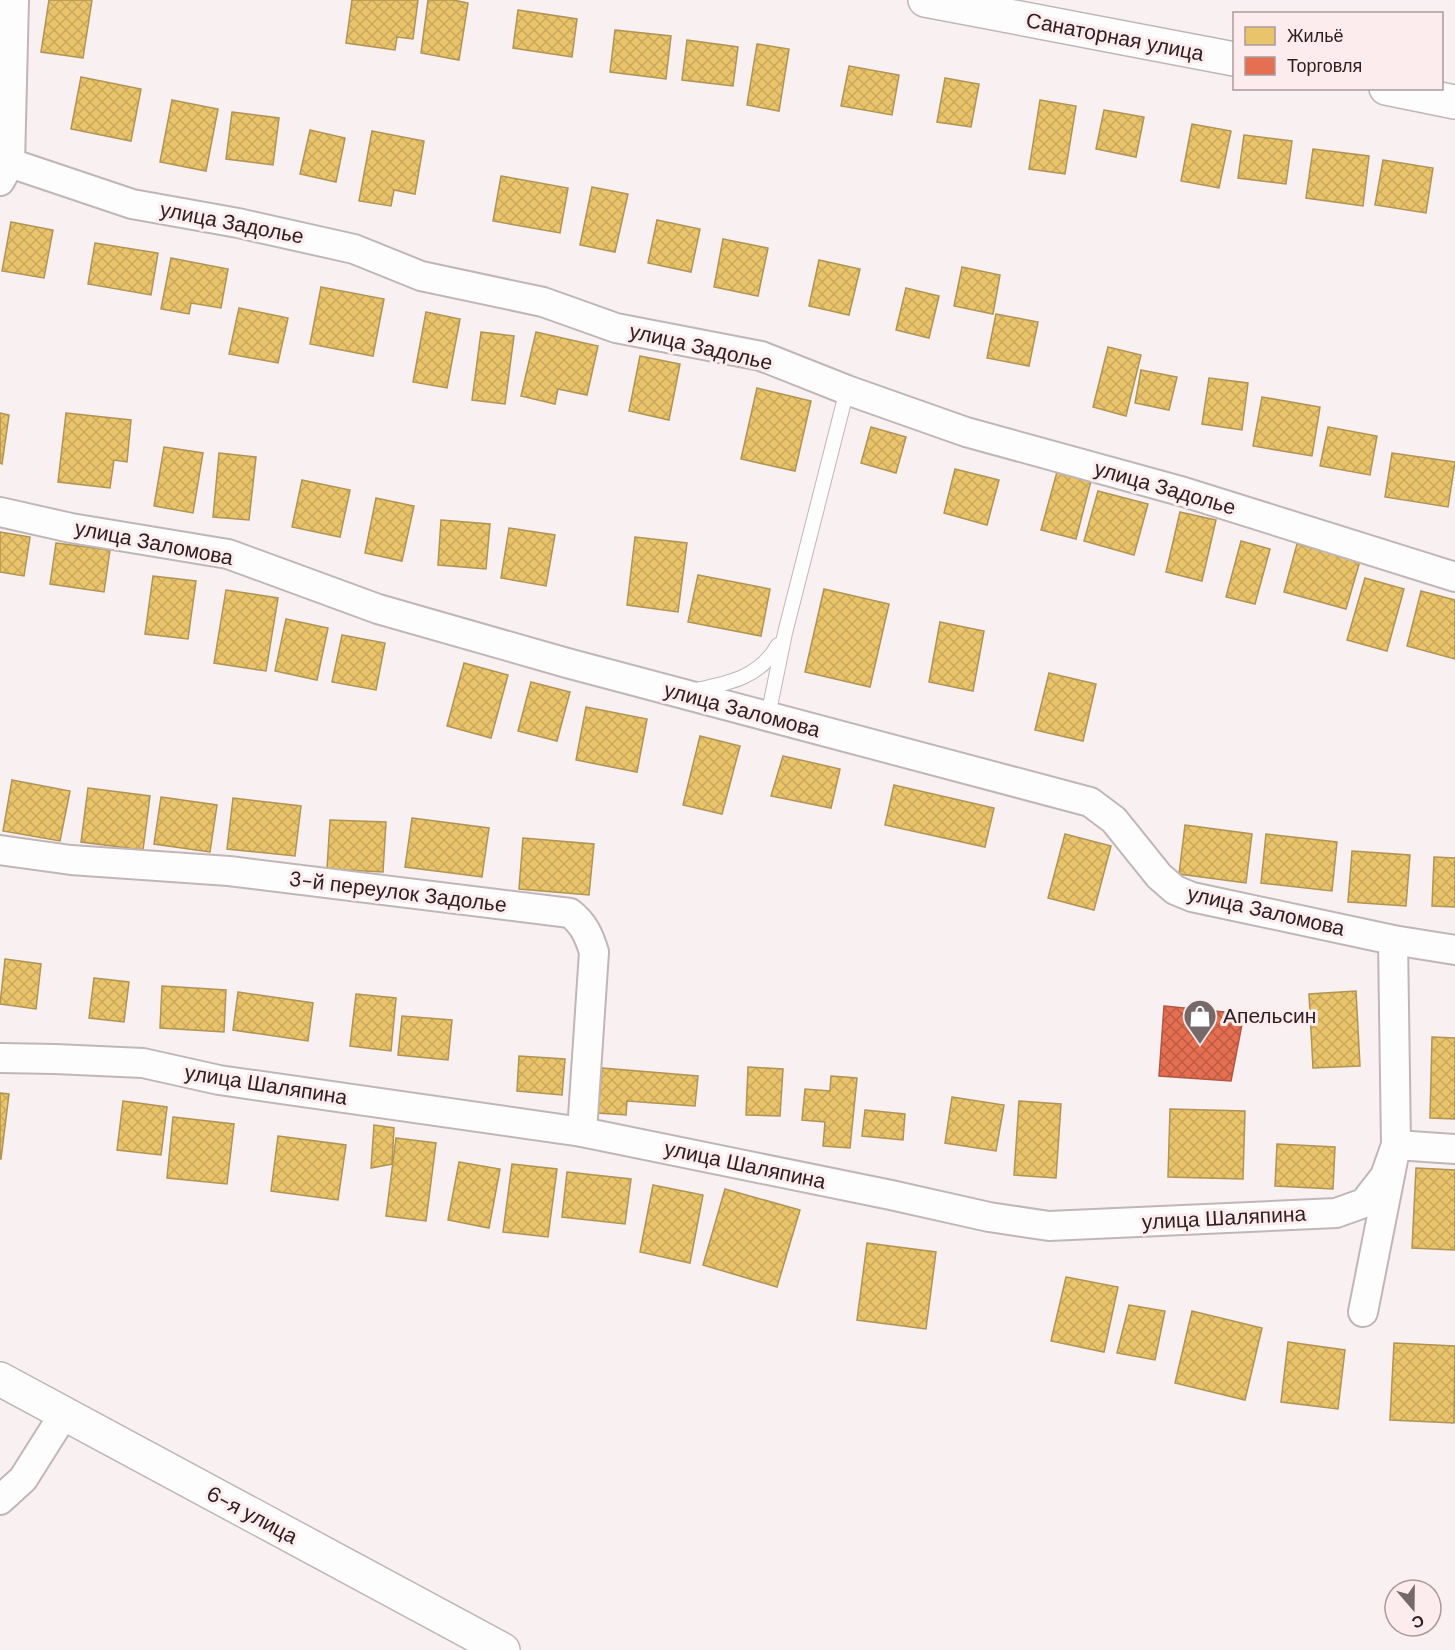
<svg xmlns="http://www.w3.org/2000/svg" width="1455" height="1650" font-family="'DM Sans',sans-serif">
<style>
.homes{fill:url(#homes-cross-hatch);stroke:#b19354;stroke-width:1.5}
.shops{fill:url(#shops-cross-hatch);stroke:#b05743;stroke-width:1.5}
.lines{fill:none;stroke-linecap:round;stroke-linejoin:round}
.service-casing{stroke:#c0b6b7;stroke-width:16}
.minor-casing{stroke:#c0b6b7;stroke-width:32}
.tertiary-casing{stroke:#c0b6b7;stroke-width:36}
.secondary-casing{stroke:#c0b6b7;stroke-width:36}
.service{stroke:#fefdfd;stroke-width:14}
.minor{stroke:#fefdfd;stroke-width:28}
.tertiary{stroke:#fefdfd;stroke-width:33}
.secondary{stroke:#fefdfd;stroke-width:33}
.labels{text-anchor:middle;stroke-width:6;stroke-linejoin:round;paint-order:stroke}
.street-label{font-size:21px;fill:#2e2022;stroke:#fcecee}
.poi-label{font-size:21px;fill:#2e2022;stroke:#fcecee;text-anchor:start}
</style>
<defs>
<pattern id="homes-cross-hatch" width="8" height="8" patternUnits="userSpaceOnUse" patternTransform="scale(1.5)"><rect width="8" height="8" fill="#e9c46a"/><path d="M0 0l8 8M0 8l8-8" fill="none" stroke="#c8a85c"/></pattern>
<pattern id="shops-cross-hatch" width="8" height="8" patternUnits="userSpaceOnUse" patternTransform="scale(1.5)"><rect width="8" height="8" fill="#e76f51"/><path d="M0 0l8 8M0 8l8-8" fill="none" stroke="#bc5b43"/></pattern>
</defs>
<rect width="100%" height="100%" fill="#f8f0f1"/>
<g class="homes">
<path d="M49 0H92L83 58 41 52Z"/>
<path d="M352 0H418L413 39 397 37 395 50 346 43Z"/>
<path d="M428 0H453L468 3 459 60 421 53Z"/>
<path d="M518 10 577 19 572 57 513 48Z"/>
<path d="M615 30 671 36 666 79 610 72Z"/>
<path d="M687 40 738 47 733 86 682 80Z"/>
<path d="M757 44 789 49 779 111 747 105Z"/>
<path d="M849 66 899 75 892 115 841 106Z"/>
<path d="M81 77 141 89 131 141 71 129Z"/>
<path d="M945 78 979 84 971 127 937 122Z"/>
<path d="M172 100 218 109 206 171 160 162Z"/>
<path d="M1040 100 1076 106 1065 174 1029 169Z"/>
<path d="M1104 110 1144 117 1136 157 1096 149Z"/>
<path d="M232 112 279 118 273 165 226 159Z"/>
<path d="M1192 124 1231 131 1219 188 1181 181Z"/>
<path d="M310 130 345 138 336 182 300 174Z"/>
<path d="M372 131 424 141 415 194 394 190 391 206 359 201Z"/>
<path d="M1244 135 1292 141 1286 184 1238 178Z"/>
<path d="M1313 149 1369 156 1363 206 1306 198Z"/>
<path d="M1383 160 1433 168 1426 213 1375 205Z"/>
<path d="M501 176 568 188 560 233 493 221Z"/>
<path d="M592 187 628 194 615 252 580 245Z"/>
<path d="M657 220 700 229 691 272 648 263Z"/>
<path d="M11 222 53 230 44 278 2 271Z"/>
<path d="M723 239 768 248 758 296 714 287Z"/>
<path d="M95 243 158 253 151 295 88 284Z"/>
<path d="M171 258 228 269 221 308 191 303 189 314 161 309Z"/>
<path d="M819 260 860 269 849 315 809 306Z"/>
<path d="M962 267 1000 275 993 314 954 306Z"/>
<path d="M321 287 384 299 373 356 310 344Z"/>
<path d="M906 288 939 296 929 338 896 330Z"/>
<path d="M239 308 288 318 278 363 229 354Z"/>
<path d="M426 312 460 319 447 388 413 382Z"/>
<path d="M996 314 1038 322 1029 366 987 358Z"/>
<path d="M481 332 514 336 505 404 472 400Z"/>
<path d="M536 332 598 346 587 395 558 389 555 404 521 396Z"/>
<path d="M1108 347 1141 355 1126 416 1093 407Z"/>
<path d="M640 356 680 364 669 420 629 411Z"/>
<path d="M1141 370 1177 377 1169 410 1135 403Z"/>
<path d="M1209 378 1248 383 1242 430 1202 424Z"/>
<path d="M757 388 811 401 795 471 741 459Z"/>
<path d="M1262 397 1320 407 1312 456 1253 446Z"/>
<path d="M0 413 9 415 2 464 0 463Z"/>
<path d="M66 413 131 420 127 462 114 460 110 488 58 482Z"/>
<path d="M871 427 906 437 896 473 861 463Z"/>
<path d="M1328 427 1377 436 1370 475 1320 466Z"/>
<path d="M164 447 203 453 193 513 154 506Z"/>
<path d="M219 453 256 457 249 520 213 517Z"/>
<path d="M1392 453 1455 462 1448 507 1385 497Z"/>
<path d="M955 469 999 480 987 525 944 513Z"/>
<path d="M1057 472 1091 481 1076 539 1041 530Z"/>
<path d="M302 480 350 490 340 537 292 527Z"/>
<path d="M1098 491 1148 504 1134 555 1084 541Z"/>
<path d="M376 498 414 506 402 561 365 553Z"/>
<path d="M1180 512 1216 520 1202 581 1166 572Z"/>
<path d="M441 520 490 524 486 569 438 565Z"/>
<path d="M509 528 555 535 546 586 501 578Z"/>
<path d="M0 532 30 537 24 576 0 572Z"/>
<path d="M635 537 687 543 678 612 627 605Z"/>
<path d="M1241 541 1270 549 1255 604 1226 597Z"/>
<path d="M56 543 110 550 104 592 50 584Z"/>
<path d="M1297 544 1360 561 1346 609 1284 592Z"/>
<path d="M698 575 770 589 761 636 688 622Z"/>
<path d="M153 576 196 581 188 639 145 634Z"/>
<path d="M1365 578 1404 589 1387 651 1347 640Z"/>
<path d="M824 589 889 604 870 687 805 672Z"/>
<path d="M226 590 278 598 266 671 214 663Z"/>
<path d="M1421 591 1455 600V659L1407 646Z"/>
<path d="M286 619 328 628 317 680 275 671Z"/>
<path d="M940 622 984 631 973 691 929 682Z"/>
<path d="M342 635 385 643 376 690 332 682Z"/>
<path d="M464 663 508 675 491 738 447 726Z"/>
<path d="M1049 673 1096 684 1083 741 1035 730Z"/>
<path d="M531 682 570 692 557 741 518 731Z"/>
<path d="M586 707 647 719 637 772 576 760Z"/>
<path d="M700 736 740 746 722 814 683 805Z"/>
<path d="M783 756 840 769 831 808 771 796Z"/>
<path d="M12 780 70 791 60 841 3 831Z"/>
<path d="M894 785 994 808 985 847 885 825Z"/>
<path d="M88 788 150 796 143 850 81 842Z"/>
<path d="M161 797 217 805 210 852 154 844Z"/>
<path d="M233 798 301 806 295 856 227 849Z"/>
<path d="M412 818 489 828 482 877 405 867Z"/>
<path d="M330 820 386 822 383 872 327 869Z"/>
<path d="M1185 825 1252 834 1246 883 1179 874Z"/>
<path d="M1065 834 1111 846 1094 910 1048 898Z"/>
<path d="M1266 834 1337 842 1332 891 1261 883Z"/>
<path d="M523 838 594 844 589 895 519 889Z"/>
<path d="M1352 851 1410 855 1406 906 1348 902Z"/>
<path d="M1434 857 1455 858V907L1432 906Z"/>
<path d="M5 959 41 964 36 1009 0 1004Z"/>
<path d="M94 978 129 982 124 1022 89 1018Z"/>
<path d="M162 986 226 990 224 1032 160 1028Z"/>
<path d="M1356 991 1360 1066 1313 1068 1309 994Z"/>
<path d="M238 992 313 1003 308 1041 233 1030Z"/>
<path d="M356 994 396 998 391 1051 350 1046Z"/>
<path d="M402 1016 452 1020 448 1060 398 1055Z"/>
<path d="M1432 1037 1455 1038V1119L1430 1118Z"/>
<path d="M519 1056 565 1059 562 1095 517 1091Z"/>
<path d="M748 1067 783 1069 780 1116 746 1115Z"/>
<path d="M602 1068 698 1076 695 1106 627 1101 626 1115 598 1113Z"/>
<path d="M831 1076 857 1078 850 1148 823 1146 825 1122 802 1120 805 1089 830 1091Z"/>
<path d="M0 1093 9 1094 1 1159H0Z"/>
<path d="M952 1097 1004 1105 996 1151 945 1143Z"/>
<path d="M123 1101 167 1107 161 1155 117 1150Z"/>
<path d="M1019 1101 1061 1104 1056 1178 1014 1175Z"/>
<path d="M1170 1109 1245 1111 1243 1179 1168 1177Z"/>
<path d="M865 1110 905 1114 903 1140 862 1136Z"/>
<path d="M173 1117 234 1124 227 1184 167 1178Z"/>
<path d="M374 1125 394 1128 392 1164 371 1168Z"/>
<path d="M278 1136 346 1145 338 1200 271 1191Z"/>
<path d="M396 1138 436 1143 426 1221 386 1216Z"/>
<path d="M1277 1144 1335 1147 1333 1189 1275 1186Z"/>
<path d="M459 1162 500 1169 489 1228 448 1220Z"/>
<path d="M512 1164 557 1169 548 1237 503 1232Z"/>
<path d="M1416 1168 1455 1170V1250L1412 1248Z"/>
<path d="M567 1172 631 1179 625 1224 562 1217Z"/>
<path d="M653 1185 703 1195 690 1263 640 1252Z"/>
<path d="M725 1189 800 1210 777 1287 703 1265Z"/>
<path d="M867 1243 936 1252 926 1329 857 1320Z"/>
<path d="M1066 1277 1118 1287 1104 1352 1051 1341Z"/>
<path d="M1129 1305 1165 1311 1155 1360 1117 1353Z"/>
<path d="M1192 1311 1262 1328 1245 1400 1175 1383Z"/>
<path d="M1288 1342 1345 1350 1338 1409 1281 1402Z"/>
<path d="M1394 1343 1455 1346 1454 1423 1390 1420Z"/>
</g>
<path class="shops" d="M1164 1006 1244 1014 1231 1081 1159 1076Z"/>
<g class="lines">
<defs>
<g id="service">
<path d="M696 690C730 683 760 677 778 645"/>
<path d="M768 716 785 633 847 390"/>
</g>
<g id="minor">
<path d="M10 163 132 204 238 223 354 249 421 276 543 302 616 328 761 356 847 390 966 432 1184 492 1455 577"/>
<path d="M0 181 10 163 14 0"/>
<path d="M0 512 71 528 228 554 378 609 567 663 1090 802 1114 820 1159 876 1175 890 1192 897 1393 940 1455 950"/>
<path d="M0 850 71 860 229 871 570 913C584 924 589 936 594 952L582 1132"/>
<path d="M0 1058 55 1059 143 1063 219 1080 582 1132 891 1195 989 1217 1049 1226 1336 1213 1364 1203 1385 1176 1396 1145 1455 1149"/>
<path d="M1363 1312 1396 1145 1393 940"/>
<path d="M0 1500 23 1479 64 1414"/>
</g>
<path id="tertiary" d="M0 1379 503 1650"/>
<g id="secondary">
<path d="M925 0 1234 59"/>
<path d="M1386 88 1455 102"/>
</g>
</defs>
<use href="#service" class="service-casing"/>
<use href="#minor" class="minor-casing"/>
<use href="#tertiary" class="tertiary-casing"/>
<use href="#secondary" class="secondary-casing"/>
<use href="#service" class="service"/>
<use href="#minor" class="minor"/>
<use href="#tertiary" class="tertiary"/>
<use href="#secondary" class="secondary"/>
</g>
<defs>
<symbol id="shop-pin" viewBox="-11 -11 22 30"><path d="M0 17L-7.5 6A9.5 9.5 0 1 1 7.5 6Z" fill="#75696a" stroke="#fcecee"/><path d="M-5-2.5h2.3a2.7 3.5 0 0 1 5.4 0H5L5.5 6h-11ZM-1.5-2.5h3a1.5 2.3 0 0 0-3 0Z" fill="#fff"/></symbol>
</defs>
<g fill-rule="evenodd">
<use href="#shop-pin" x="1181" y="997" width="38" height="52"/>
</g>
<g class="labels">
<g class="street-label">
<text transform="translate(1115 37) rotate(11)" y="7">Санаторная улица</text>
<text transform="translate(232 223) rotate(11)" y="7">улица Задолье</text>
<text transform="translate(701 347) rotate(13)" y="7">улица Задолье</text>
<text transform="translate(1165 488) rotate(16)" y="7">улица Задолье</text>
<text transform="translate(154 543) rotate(11)" y="7">улица Заломова</text>
<text transform="translate(742 710) rotate(15)" y="7">улица Заломова</text>
<text transform="translate(398 892) rotate(7)" y="7">3-й переулок Задолье</text>
<text transform="translate(1266 911) rotate(13)" y="7">улица Заломова</text>
<text transform="translate(266 1085) rotate(9)" y="7">улица Шаляпина</text>
<text transform="translate(745 1165) rotate(12)" y="7">улица Шаляпина</text>
<text transform="translate(1224 1218) rotate(-3)" y="7">улица Шаляпина</text>
<text transform="translate(252 1515) rotate(28)" y="7">6-я улица</text>
</g>
<g class="poi-label">
<text x="1223" y="1023">Апельсин</text>
</g>
</g>
<rect x="1233" y="12" width="210" height="78" fill="#fcecee" stroke="#aa9a9c" stroke-width="1.5"/>
<rect x="1245" y="27" width="30" height="18" fill="#e9c46a" stroke="#aa9a9c" stroke-width="1.5"/>
<text x="1287" y="42" font-size="18" fill="#2e2022">Жильё</text>
<rect x="1245" y="57" width="30" height="18" fill="#e76f51" stroke="#aa9a9c" stroke-width="1.5"/>
<text x="1287" y="72" font-size="18" fill="#2e2022">Торговля</text>
<g transform="translate(1413 1608) rotate(160)"><circle r="28" fill="#fcecee" stroke="#aa9a9c" stroke-width="1.5"/>
<path d="M0-4.5L10 22L0 15L-10 22Z" fill="#75696a"/>
<text y="-9" font-size="16" font-weight="bold" text-anchor="middle" fill="#2e2022">С</text>
</g>
</svg>
